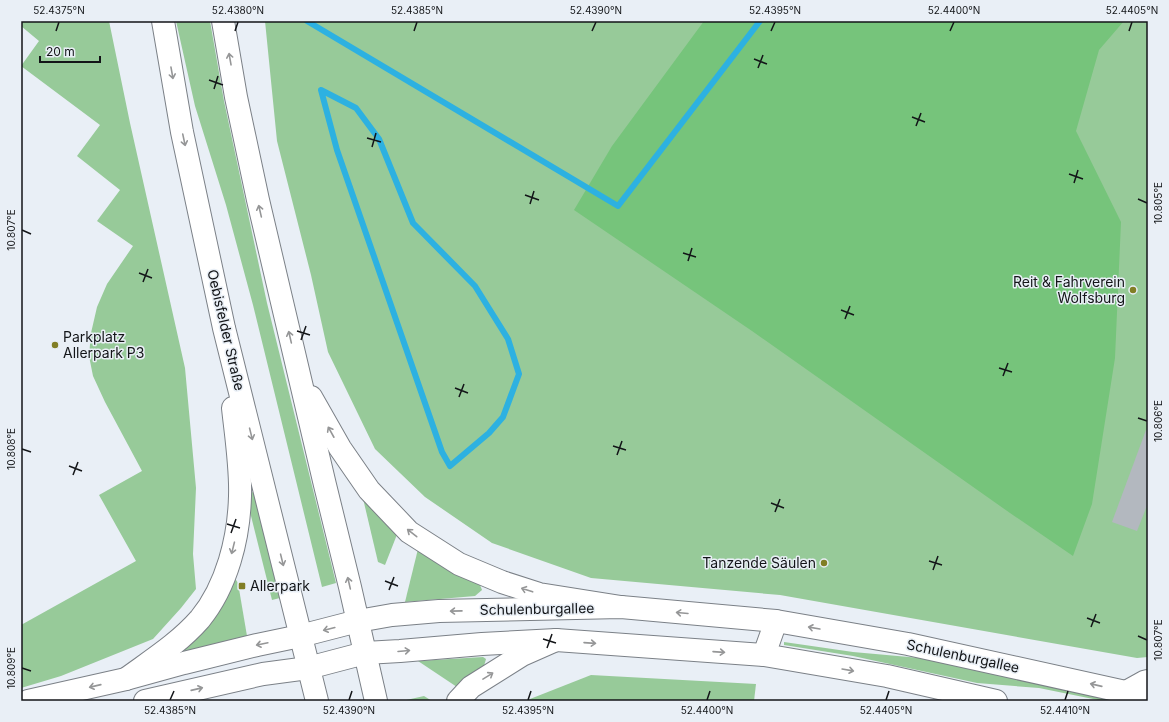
<svg xmlns="http://www.w3.org/2000/svg" width="1169" height="722" font-family="Inter,sans-serif">
<style>
.green{fill:#97ca99}
.forest{fill:#76c47b}
.lines{fill:none;stroke-linecap:round;stroke-linejoin:round}
.stream{stroke:#2db1e1;stroke-width:6}
.building{fill:#b3b8bf}
.minor-casing{stroke:#7b8087;stroke-width:24}
.tertiary-casing{stroke:#7b8087;stroke-width:24}
.primary-casing{stroke:#7b8087;stroke-width:24}
.minor{stroke:#fff;stroke-width:22}
.tertiary{stroke:#fff;stroke-width:22}
.primary{stroke:#fff;stroke-width:22}
.oneway{stroke:#959697}
.ticks{fill:none;stroke:#131518;stroke-width:1.5}
.poi-dot{fill:#817e25;stroke:#e9eff6;stroke-width:1.5}
.labels{text-anchor:middle;stroke-width:3;stroke-linejoin:round;paint-order:stroke}
.poi-label{font-size:14px;fill:#131518;stroke:#e9eff6;text-anchor:end}
.street-label{font-size:14px;fill:#131518;stroke:#e9eff6}
.neatline{fill:none;stroke:#131518;stroke-width:1.5}
.ticks-label{font-size:10px;text-anchor:middle;fill:#131518}
</style>
<rect width="100%" height="100%" fill="#e9eff6"/>
<g class="green">
<path d="M21 21H109L130 123 185 368 196 488 193 554 196 589 181 608 153 639 61 676 21 688V625L136 561 99 495 142 471 105 402 93 376 89 356 91 333 97 307 107 284 133 246 97 221 120 190 77 156 100 125 21 66 39 41 21 26Z"/>
<path d="M176 21H210L224 101 267 303 336 583 322 587 253 305 226 205 195 106Z"/>
<path d="M265 21H1148V657L1137 658 780 595 591 578 492 543 425 497 375 449 328 352 311 275 277 141Z"/>
<path d="M361 490 398 532 385 565 378 562Z"/>
<path d="M250 491 254 493 280 598 272 600 251 516 249 505Z"/>
<path d="M418 549 478 580 482 590 475 596 405 602Z"/>
<path d="M234 577 238 583 247 636 182 653 183 650Z"/>
<path d="M784 642 853 652 920 658 1121 701H1103L1039 688 977 683 853 656 784 645Z"/>
<path d="M483 657 486 659 484 666 471 674 457 687 418 661Z"/>
<path d="M591 675 756 684 754 701H526L530 699Z"/>
<path d="M424 696 432 701H402Z"/>
</g>
<path class="forest" d="M704 21H1124L1099 50 1076 131 1121 222 1115 358 1092 504 1073 556 1010 513 752 331 574 210 612 146Z"/>
<g class="lines">
<g class="stream">
<path d="M307 21 618 206 760 21"/>
<path d="M321 90 356 108 379 139 413 223 475 286 508 339 519 374 503 417 489 433 450 466 442 452 337 150Z"/>
</g>
</g>
<path class="building" d="M1146 430H1148V503L1137 531 1112 522Z"/>
<g class="lines">
<defs>
<g id="minor">
<path d="M764 655 776 621"/>
<path d="M1126 692 1144 682 1148 681"/>
<path d="M28 701 126 679 184 663 257 645 300 636"/>
<path d="M145 701 263 674 308 668"/>
</g>
<g id="tertiary">
<path d="M300 636 358 621 392 615 439 611 621 607 776 621 908 644 1148 697"/>
<path d="M308 668 365 653 400 651 482 644 556 640 764 655 887 676 996 701"/>
</g>
<g id="primary">
<path d="M163 21 182 132 224 328 317 701"/>
<path d="M223 21 236 97 258 200 325 485 350 587 376 701"/>
<path d="M311 397 340 448 369 490 409 532 459 564 502 582 539 594 621 607"/>
<path d="M126 679C152 660 179 643 200 619 227 586 239 538 240 496 241 468 236 436 233 408"/>
<path d="M458 701 471 687 522 655 556 640"/>
</g>
</defs>
<use href="#minor" class="minor-casing"/>
<use href="#tertiary" class="tertiary-casing"/>
<use href="#primary" class="primary-casing"/>
<use href="#minor" class="minor"/>
<use href="#tertiary" class="tertiary"/>
<use href="#primary" class="primary"/>
</g>
<defs><path id="oneway-shaft" d="M-6 0H5M1.5-3L5.5 0L1.5 3" fill="none" stroke-width="1.6" stroke-linecap="round" stroke-linejoin="round"/></defs>
<g class="oneway">
<use href="#oneway-shaft" transform="translate(230 59) rotate(-100)"/>
<use href="#oneway-shaft" transform="translate(172 73) rotate(80)"/>
<use href="#oneway-shaft" transform="translate(184 140) rotate(78)"/>
<use href="#oneway-shaft" transform="translate(260 211) rotate(-103)"/>
<use href="#oneway-shaft" transform="translate(290 337) rotate(-103)"/>
<use href="#oneway-shaft" transform="translate(331 432) rotate(-119)"/>
<use href="#oneway-shaft" transform="translate(251 434) rotate(76)"/>
<use href="#oneway-shaft" transform="translate(412 533) rotate(-142)"/>
<use href="#oneway-shaft" transform="translate(233 548) rotate(104)"/>
<use href="#oneway-shaft" transform="translate(282 560) rotate(76)"/>
<use href="#oneway-shaft" transform="translate(349 583) rotate(-103)"/>
<use href="#oneway-shaft" transform="translate(527 590) rotate(-162)"/>
<use href="#oneway-shaft" transform="translate(456 611) rotate(179)"/>
<use href="#oneway-shaft" transform="translate(682 613) rotate(-175)"/>
<use href="#oneway-shaft" transform="translate(814 628) rotate(-170)"/>
<use href="#oneway-shaft" transform="translate(329 629) rotate(166)"/>
<use href="#oneway-shaft" transform="translate(590 643) rotate(4)"/>
<use href="#oneway-shaft" transform="translate(262 644) rotate(168)"/>
<use href="#oneway-shaft" transform="translate(404 651) rotate(-5)"/>
<use href="#oneway-shaft" transform="translate(719 652) rotate(4)"/>
<use href="#oneway-shaft" transform="translate(848 670) rotate(10)"/>
<use href="#oneway-shaft" transform="translate(488 676) rotate(-32)"/>
<use href="#oneway-shaft" transform="translate(1096 685) rotate(-167)"/>
<use href="#oneway-shaft" transform="translate(95 686) rotate(167)"/>
<use href="#oneway-shaft" transform="translate(197 689) rotate(-13)"/>
</g>
<path class="ticks" d="M56 31 59 22M235 31 238 22M414 31 417 22M592 31 596 22M771 31 775 22M950 31 954 22M1129 31 1132 22M754 59 767 64M758 68 763 55M209 80 223 85M214 89 218 76M912 117 925 122M916 126 921 113M367 138 381 142M372 147 376 133M1069 174 1083 179M1074 183 1078 170M525 195 539 200M1138 199 1147 203M530 204 534 191M22 230 31 234M683 253 696 257M688 261 692 248M139 273 152 278M143 282 148 269M841 310 854 315M845 319 850 306M297 331 310 335M301 340 306 326M999 368 1012 372M1003 376 1008 363M455 388 468 393M459 397 464 384M1138 418 1147 421M613 446 626 450M22 449 31 452M617 455 622 441M69 466 82 471M73 475 78 462M771 503 784 508M775 512 780 499M227 524 240 528M231 533 236 519M929 561 942 565M933 570 938 556M385 581 398 586M389 590 394 577M1087 618 1100 623M1091 627 1096 614M1138 636 1147 640M543 639 556 643M547 648 552 634M22 668 31 671M170 700 174 691M349 700 352 691M528 700 531 691M707 700 710 691M886 700 889 691M1065 700 1068 691"/>
<g class="poi-dot">
<circle cx="1133" cy="290" r="4"/>
<circle cx="55" cy="345" r="4"/>
<circle cx="824" cy="563" r="4"/>
<rect x="238" y="582" width="8" height="8" rx="2"/>
</g>
<g class="labels">
<g class="poi-label">
<text x="1125" y="287">Reit &amp; Fahrverein<tspan x="1125" dy="16">Wolfsburg</tspan></text>
<text x="63" y="342" text-anchor="start">Parkplatz<tspan x="63" dy="16">Allerpark P3</tspan></text>
<text x="816" y="568">Tanzende Säulen</text>
<text x="250" y="591" text-anchor="start">Allerpark</text>
</g>
<g class="street-label">
<text transform="translate(226 330) rotate(77)" y="5">Oebisfelder Straße</text>
<text transform="translate(537 609) rotate(-1)" y="5">Schulenburgallee</text>
<text transform="translate(963 656) rotate(12)" y="5">Schulenburgallee</text>
</g>
</g>
<rect width="1169" height="722" fill="none" stroke="#e9eff6" stroke-width="44"/>
<path d="M40 56v6h60v-6" fill="none" stroke="#131518" stroke-width="2"/>
<text x="46" y="56" font-size="12" fill="#131518" stroke="#e9eff6" stroke-width="3" paint-order="stroke">20 m</text>
<rect x="22" y="22" width="1125" height="678" class="neatline"/>
<g class="ticks-label">
<text x="59" y="14">52.4375°N</text>
<text x="238" y="14">52.4380°N</text>
<text x="417" y="14">52.4385°N</text>
<text x="596" y="14">52.4390°N</text>
<text x="775" y="14">52.4395°N</text>
<text x="954" y="14">52.4400°N</text>
<text x="1132" y="14">52.4405°N</text>
<text transform="translate(1158 203) rotate(-90)" y="4">10.805°E</text>
<text transform="translate(11 230) rotate(-90)" y="4">10.807°E</text>
<text transform="translate(1158 421) rotate(-90)" y="4">10.806°E</text>
<text transform="translate(11 449) rotate(-90)" y="4">10.808°E</text>
<text transform="translate(1158 640) rotate(-90)" y="4">10.807°E</text>
<text transform="translate(11 668) rotate(-90)" y="4">10.809°E</text>
<text x="170" y="714">52.4385°N</text>
<text x="349" y="714">52.4390°N</text>
<text x="528" y="714">52.4395°N</text>
<text x="707" y="714">52.4400°N</text>
<text x="886" y="714">52.4405°N</text>
<text x="1065" y="714">52.4410°N</text>
</g>
</svg>
